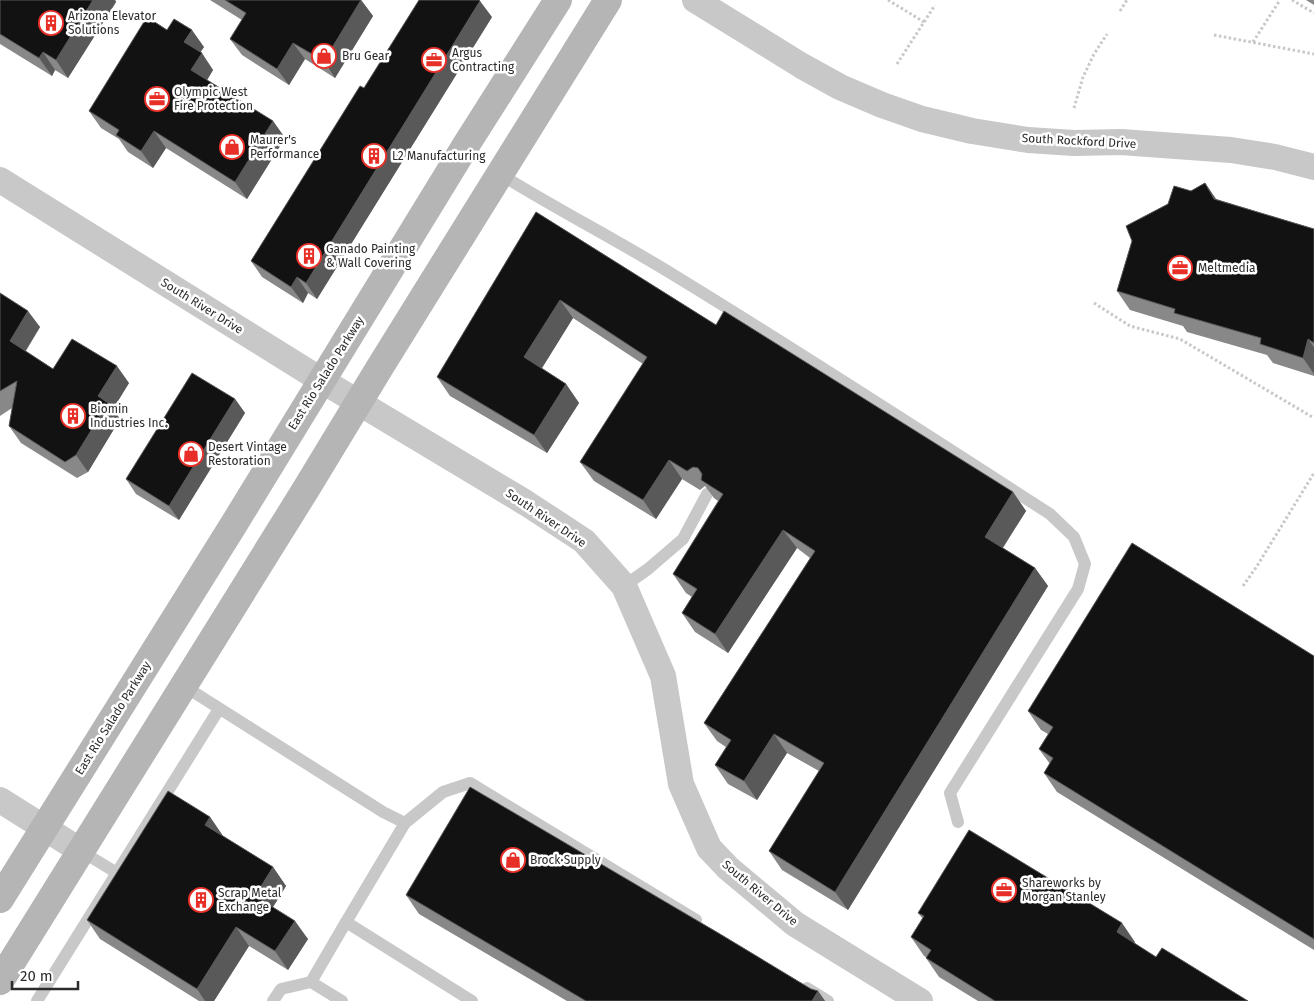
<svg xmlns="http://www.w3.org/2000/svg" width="1314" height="1001" font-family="'Fira Sans',sans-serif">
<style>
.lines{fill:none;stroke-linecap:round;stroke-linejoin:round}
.path{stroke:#c8c8c8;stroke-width:3;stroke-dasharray:2.5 2.5;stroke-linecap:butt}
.lane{stroke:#c8c8c8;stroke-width:12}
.street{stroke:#c8c8c8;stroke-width:26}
.secondary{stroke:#b5b5b5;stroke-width:28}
.wall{fill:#888}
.shaded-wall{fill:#595959}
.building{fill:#121212;stroke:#595959}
.labels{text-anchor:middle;stroke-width:5;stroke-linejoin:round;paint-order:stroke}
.poi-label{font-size:12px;fill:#2b2b2b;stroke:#fff;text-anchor:start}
.street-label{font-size:12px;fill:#2b2b2b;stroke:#fff}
</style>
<rect width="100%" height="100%" fill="#fff"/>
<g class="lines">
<g class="path">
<path d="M888 0 924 22"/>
<path d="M1292 0 1314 13"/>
<path d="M1120 11 1127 0"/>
<path d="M1214 35 1314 54"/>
<path d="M1253 42 1280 0"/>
<path d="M897 64 935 5"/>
<path d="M1074 108 1083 77 1094 54 1107 34"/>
<path d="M1094 303 1130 326 1180 339 1314 418"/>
<path d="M1243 586 1257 566 1314 473"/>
</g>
<g class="lane">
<path d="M500 174C558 210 619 241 677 277 803 354 926 434 1050 514L1074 537 1085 564 1078 589 950 793 958 822"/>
<path d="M624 586 648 569 683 539 707 494"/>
<path d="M184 686 383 812 405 823 346 922 472 1001"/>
<path d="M405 823 443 792 470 783 696 920"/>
<path d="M81 851 117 873"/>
<path d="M807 988 828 1001"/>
<path d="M37 1001 219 709"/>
<path d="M273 1001 281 989 311 982"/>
<path d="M342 1001 311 982 346 922"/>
</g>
<g class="street">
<path d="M695 0 802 66 840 87 882 105 922 119 972 131 1028 140 1074 143 1121 142 1231 150 1275 157 1314 167"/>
<path d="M0 180 321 380 526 503 584 541 624 586 663 676 681 784 709 848 728 868 795 924 920 1001"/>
<path d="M0 800 81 851"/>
</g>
<g class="secondary">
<path d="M0 899 234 524 466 145 558 0"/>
<path d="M0 981 306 489 380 367 608 0"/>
</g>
</g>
<g class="wall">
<path d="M0 0H115L116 2 68 78 55 70 52 76 0 44Z"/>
<path d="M210 0H361L373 16 335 78 305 59 289 85 242 55 230 39 242 20Z"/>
<path d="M1306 0H1314V5Z"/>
<path d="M492 17 317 299 308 293 303 303 262 277 251 261 364 88Z"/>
<path d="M167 30 204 47 200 52 213 70 207 80 273 121 285 138 247 199 166 148 153 168 128 152 119 139 101 128 89 111Z"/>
<path d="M1205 183 1216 199 1314 229V376L1273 363 1267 355 1187 332 1183 326 1130 310 1117 291 1191 191Z"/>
<path d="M536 212 716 325 1013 492 1026 511 1003 548 1035 568 1048 586 848 910 782 870 769 851 819 771 787 753 757 800 728 784 715 765 726 747 717 741 704 723 810 558 797 548 728 653 695 632 682 613 692 597 686 593 673 574 718 501 714 498 705 486 700 490 682 479 656 519 594 481 580 462 643 364 573 318 542 368 566 384 579 403 547 453 450 396 437 377Z"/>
<path d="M0 293 40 327 26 351 53 369 129 383 113 409 120 419 88 472 77 478 21 443 9 426 12 408 0 416Z"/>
<path d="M235 399 245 413 179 520 136 494 126 479Z"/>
<path d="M1314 656V950L1057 792 1044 773 1050 764 1039 749 1048 734 1041 730 1028 711Z"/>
<path d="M210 817 223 836 273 867 286 886 273 907 308 939 288 970 249 946 214 1001H199L100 939 87 920Z"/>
<path d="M406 895 811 989 818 991 825 1001H567L419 914Z"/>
<path d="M918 913 1135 942 1134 943 1156 957 1248 1001H978L939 977 926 958V957L924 956 911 937 923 919Z"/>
</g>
<g class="shaded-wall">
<path d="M93 0H115L116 2 68 78 56 60Z"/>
<path d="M361 0 373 16 335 78 324 61Z"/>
<path d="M480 1 492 17 317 299 306 283Z"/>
<path d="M192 30 204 47 196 59 184 42Z"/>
<path d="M293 43 305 59 289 85 277 69Z"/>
<path d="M43 52 55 70 52 76 39 58Z"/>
<path d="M202 53 213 70 203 87 191 70Z"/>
<path d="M273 121 285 138 247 199 235 182Z"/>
<path d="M154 131 166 148 153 168 141 151Z"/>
<path d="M1205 183 1218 202 1214 199Z"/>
<path d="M297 277 308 293 303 303 291 287Z"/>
<path d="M560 300 573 318 537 376 524 357Z"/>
<path d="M28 311 40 327 21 358 10 341Z"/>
<path d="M1308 339 1314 347V374L1303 358Z"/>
<path d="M117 366 129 383 113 409 120 419 88 472 76 455 98 396Z"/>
<path d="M566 384 579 403 547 453 534 435Z"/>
<path d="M235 399 245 413 179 520 169 506Z"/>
<path d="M669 460 682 479 656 519 643 500Z"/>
<path d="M1013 492 1026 511 998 555 985 537Z"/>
<path d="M783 530 797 548 728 653 715 634Z"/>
<path d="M1035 568 1048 586 848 910 835 892Z"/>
<path d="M774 734 787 753 757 800 744 781Z"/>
<path d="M210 817 223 836 205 825Z"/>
<path d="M273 867 286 886 268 915 255 896Z"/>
<path d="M295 921 308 939 288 970 275 951Z"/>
<path d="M1122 923 1135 942 1130 951 1117 932Z"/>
<path d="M236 927 249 946 214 1001H205L197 989Z"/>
<path d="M818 991 825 1001H812Z"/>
</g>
<g class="building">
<path d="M0 0H93L56 60 43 52 39 58 0 34Z"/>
<path d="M225 0H361L324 61 293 43 277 69 230 39 246 13Z"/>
<path d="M419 0H479L480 1 306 283 297 277 291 287 251 261 360 86 364 88Z"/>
<path d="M147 17 167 30 174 19 192 30 184 42 202 53 191 70 273 121 235 182 154 131 141 151 116 135 119 130 89 111Z"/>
<path d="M1205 183 1214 199 1314 229V343L1308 339 1303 358 1260 344 1261 338 1174 313 1175 309 1117 291 1132 241 1126 226 1168 204 1174 186 1191 191Z"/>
<path d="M536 212 716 325 724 311 1013 492 985 537 1035 568 835 892 769 851 824 763 774 734 744 781 715 765 731 740 704 723 815 551 783 530 715 634 682 613 697 589 673 574 723 494 701 480 702 474 698 468 693 467 687 471 669 460 643 500 580 462 647 357 560 300 524 357 566 384 534 435 437 377Z"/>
<path d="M0 293 28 311 10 341 53 369 72 339 117 366 98 396 108 403 76 455 65 462 9 426 17 381 0 391Z"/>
<path d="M192 373 235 399 169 506 126 479Z"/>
<path d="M1132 543 1314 656V939L1044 773 1053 758 1039 749 1053 727 1028 711Z"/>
<path d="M470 787 720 934 811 989 818 991 812 1001H586L406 895Z"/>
<path d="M168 791 210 817 205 825 273 867 255 896 295 921 275 951 236 927 197 989 87 920Z"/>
<path d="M969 830 1122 923 1117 932 1156 957 1162 948 1248 1001H995L926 958 931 950 911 937 924 916 918 913Z"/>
</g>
<defs>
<symbol id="building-ring" viewBox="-11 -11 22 22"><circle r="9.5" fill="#fff" stroke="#e72f28" stroke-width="1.5"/><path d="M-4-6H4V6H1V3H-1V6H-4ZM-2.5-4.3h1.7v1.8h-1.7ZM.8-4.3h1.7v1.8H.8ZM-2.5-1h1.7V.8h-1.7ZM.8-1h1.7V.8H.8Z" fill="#e72f28"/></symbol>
<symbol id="shop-ring" viewBox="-11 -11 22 22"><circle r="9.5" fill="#fff" stroke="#e72f28" stroke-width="1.5"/><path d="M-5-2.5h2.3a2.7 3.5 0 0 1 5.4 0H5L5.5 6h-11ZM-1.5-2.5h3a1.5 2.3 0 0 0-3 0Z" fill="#e72f28"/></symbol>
<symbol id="office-ring" viewBox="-11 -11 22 22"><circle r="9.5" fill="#fff" stroke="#e72f28" stroke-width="1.5"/><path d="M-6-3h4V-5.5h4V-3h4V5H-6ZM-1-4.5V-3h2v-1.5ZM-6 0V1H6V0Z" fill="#e72f28"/></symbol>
</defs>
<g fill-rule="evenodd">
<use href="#building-ring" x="37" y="9" width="28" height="28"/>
<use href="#shop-ring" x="310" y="42" width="28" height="28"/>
<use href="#office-ring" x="420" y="46" width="28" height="28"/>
<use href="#office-ring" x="143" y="85" width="28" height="28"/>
<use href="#shop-ring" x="218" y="133" width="28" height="28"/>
<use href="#building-ring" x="360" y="142" width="28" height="28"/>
<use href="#building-ring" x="295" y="242" width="28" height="28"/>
<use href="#office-ring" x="1166" y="254" width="28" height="28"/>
<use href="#building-ring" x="59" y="402" width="28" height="28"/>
<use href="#shop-ring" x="177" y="440" width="28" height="28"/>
<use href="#shop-ring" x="499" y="846" width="28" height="28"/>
<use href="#office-ring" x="990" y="876" width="28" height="28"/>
<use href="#building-ring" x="187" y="886" width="28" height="28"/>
</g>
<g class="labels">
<g class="poi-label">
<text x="68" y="20">Arizona Elevator<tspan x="68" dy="14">Solutions</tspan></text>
<text x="452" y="57">Argus<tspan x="452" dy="14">Contracting</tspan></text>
<text x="342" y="60">Bru Gear</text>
<text x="174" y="96">Olympic West<tspan x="174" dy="14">Fire Protection</tspan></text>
<text x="250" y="144">Maurer's<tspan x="250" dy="14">Performance</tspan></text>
<text x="392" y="160">L2 Manufacturing</text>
<text x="326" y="253">Ganado Painting<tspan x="326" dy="14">&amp; Wall Covering</tspan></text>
<text x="1198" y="272">Meltmedia</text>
<text x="90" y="413">Biomin<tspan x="90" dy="14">Industries Inc.</tspan></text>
<text x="208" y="451">Desert Vintage<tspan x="208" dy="14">Restoration</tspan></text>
<text x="530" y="864">Brock Supply</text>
<text x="1022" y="887">Shareworks by<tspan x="1022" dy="14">Morgan Stanley</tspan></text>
<text x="218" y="897">Scrap Metal<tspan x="218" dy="14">Exchange</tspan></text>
</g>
<g class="street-label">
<text transform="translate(1079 141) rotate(3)" y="4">South Rockford Drive</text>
<text transform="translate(202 306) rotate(32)" y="4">South River Drive</text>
<text transform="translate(326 373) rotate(-58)" y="4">East Rio Salado Parkway</text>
<text transform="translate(546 518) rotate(34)" y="4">South River Drive</text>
<text transform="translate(113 718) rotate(-58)" y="4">East Rio Salado Parkway</text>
<text transform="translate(760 893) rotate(40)" y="4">South River Drive</text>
</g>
</g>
<path d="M12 981v8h66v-8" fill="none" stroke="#2b2b2b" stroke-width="2.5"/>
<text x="20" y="981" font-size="15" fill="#2b2b2b" stroke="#ffffff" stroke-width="4" paint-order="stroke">20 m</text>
</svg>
